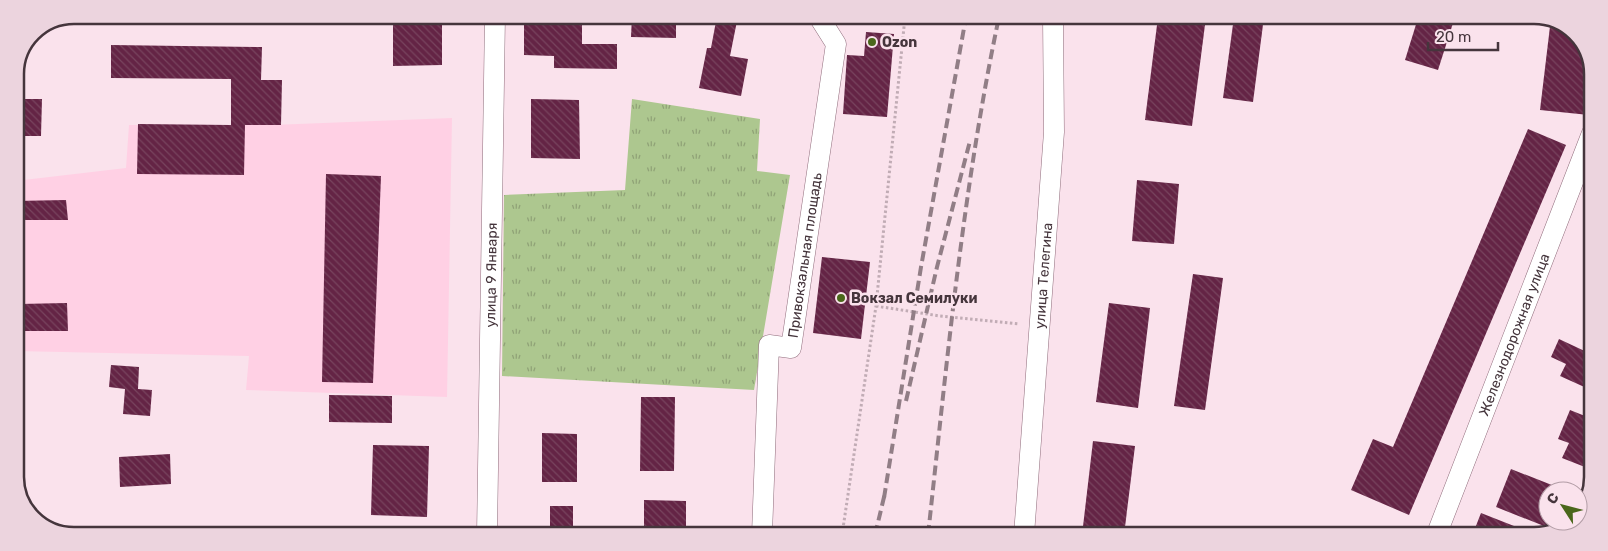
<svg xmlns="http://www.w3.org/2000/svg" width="1608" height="551" font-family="Rubik,sans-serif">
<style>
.built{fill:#ffd0e4}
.grass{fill:url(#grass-tufts)}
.building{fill:url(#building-back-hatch)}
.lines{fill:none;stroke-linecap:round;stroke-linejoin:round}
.street-casing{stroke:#8f6c7b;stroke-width:21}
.path{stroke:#c1acb5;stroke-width:3;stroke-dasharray:2.5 2.5;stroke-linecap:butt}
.street{stroke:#fff;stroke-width:20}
.rail{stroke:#917e86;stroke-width:4;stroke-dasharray:10 5;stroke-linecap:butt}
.poi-dot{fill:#4a671b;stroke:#fae2ec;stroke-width:2}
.labels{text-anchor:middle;stroke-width:5;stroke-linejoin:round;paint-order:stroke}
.poi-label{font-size:14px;font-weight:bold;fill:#45353c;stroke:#fae2ec;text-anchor:start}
.street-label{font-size:14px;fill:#45353c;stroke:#fae2ec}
.rim{fill:none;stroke:#45353c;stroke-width:2.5}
</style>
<defs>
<pattern id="grass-tufts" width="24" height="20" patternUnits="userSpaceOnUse" patternTransform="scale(1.25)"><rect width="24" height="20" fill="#adc78f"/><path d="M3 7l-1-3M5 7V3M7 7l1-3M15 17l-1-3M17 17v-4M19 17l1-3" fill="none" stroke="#8fa276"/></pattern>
<pattern id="building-back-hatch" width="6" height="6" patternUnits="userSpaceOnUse" patternTransform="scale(1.25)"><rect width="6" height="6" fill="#642445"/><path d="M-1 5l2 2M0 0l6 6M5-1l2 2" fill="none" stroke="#78445e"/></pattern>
</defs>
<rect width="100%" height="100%" fill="#fae2ec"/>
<path class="built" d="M452 118 447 397 246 390 249 356 15 351V181L126 168 129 125H272Z"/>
<path class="grass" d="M632 99 760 119 757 171 790 175 754 390 502 376 504 195 625 190Z"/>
<g class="building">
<path d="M524 16H582V44H617V69L554 68V56L524 55Z"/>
<path d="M632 16H676V38L631 37Z"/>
<path d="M717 16H738L730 56 748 59 741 96 699 88 707 48H711Z"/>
<path d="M1158 17H1206L1192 126 1145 120Z"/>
<path d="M1234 17H1264L1253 102 1223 98Z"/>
<path d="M1418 18H1446L1454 20 1438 70 1405 60Z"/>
<path d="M1551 18 1581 38 1593 70 1589 115 1540 110Z"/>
<path d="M442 24V65L393 66V25Z"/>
<path d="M866 32 894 34 887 117 843 114 847 55 864 56Z"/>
<path d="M111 45 262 47 261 80H282L281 125H245L244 175 137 174 138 124 231 125V79L111 78Z"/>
<path d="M22 56V99H42L41 136H15V71Z"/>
<path d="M531 99 579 100 580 159 531 158Z"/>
<path d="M1528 129 1566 145 1409 515 1351 490 1373 439 1393 447Z"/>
<path d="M326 174 381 176 373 383 322 382Z"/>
<path d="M1137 180 1179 184 1174 244 1132 241Z"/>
<path d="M66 200 68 220H20L19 304 67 303 68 331H15V201Z"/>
<path d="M822 257 870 262 861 339 813 333Z"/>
<path d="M1193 274 1223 278 1205 410 1174 406Z"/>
<path d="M1109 303 1150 308 1138 408 1096 402Z"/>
<path d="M1559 339 1591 354V390L1560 376 1566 364 1551 357Z"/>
<path d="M111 365 139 367 138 389 152 390 150 416 123 414 125 389 109 387Z"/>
<path d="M329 395 392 396V423L329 422Z"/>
<path d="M641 397H675L674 471H640Z"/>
<path d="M1570 410 1590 418 1587 426 1590 427V469L1562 458 1569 443 1558 439Z"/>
<path d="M542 433 577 434V482H542Z"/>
<path d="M1093 441 1135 446 1124 535H1082Z"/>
<path d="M373 445 429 446 427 517 371 515Z"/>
<path d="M170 454 171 484 120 487 119 457Z"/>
<path d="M1511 469 1567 491H1548V521H1552L1549 528 1496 507Z"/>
<path d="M644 500 686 501V534H644Z"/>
<rect x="550" y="506" width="23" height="28"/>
<path d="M1481 513 1514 526 1510 536H1472Z"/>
</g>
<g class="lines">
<defs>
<g id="street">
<path id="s1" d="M487 534 495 16"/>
<path id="s2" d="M762 534 769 345 791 348 836 44 819 17"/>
<path id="s3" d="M1024 535 1054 132 1053 17"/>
<path id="s4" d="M1436 536 1592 133"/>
</g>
</defs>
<use href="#street" class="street-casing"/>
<g class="path">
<path d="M876 306 940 316 1019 324"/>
<path d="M842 535 876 306 905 17"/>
</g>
<use href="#street" class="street"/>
<g class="rail">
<path d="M906 401 937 267 970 141"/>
<path d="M884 498 921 267 966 17"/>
<path d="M875 535 885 493"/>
<path d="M928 535C947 362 963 187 999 17"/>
</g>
</g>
<g class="poi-dot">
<circle cx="872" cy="42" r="5"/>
<circle cx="841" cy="298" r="5"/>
</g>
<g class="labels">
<g class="poi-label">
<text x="882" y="47">Ozon</text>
<text x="851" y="303">Вокзал Семилуки</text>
</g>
<g class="street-label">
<text dy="5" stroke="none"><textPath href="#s2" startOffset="305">Привокзальная площадь</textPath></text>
<text dy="5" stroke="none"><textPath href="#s1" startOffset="259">улица 9 Января</textPath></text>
<text dy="5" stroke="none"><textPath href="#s3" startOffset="260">улица Телегина</textPath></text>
<text dy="5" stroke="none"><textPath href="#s4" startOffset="216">Железнодорожная улица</textPath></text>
</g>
</g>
<path d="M0 0H1608V551H0ZM74 24H1534A50 50 0 0 1 1584 74V477A50 50 0 0 1 1534 527H74A50 50 0 0 1 24 477V74A50 50 0 0 1 74 24Z" fill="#ecd4de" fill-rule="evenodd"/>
<path class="rim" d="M74 24H1534A50 50 0 0 1 1584 74V477A50 50 0 0 1 1534 527H74A50 50 0 0 1 24 477V74A50 50 0 0 1 74 24Z"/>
<g transform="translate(1563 506) rotate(306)"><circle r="24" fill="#fae2ec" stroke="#b29da6"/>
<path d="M0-4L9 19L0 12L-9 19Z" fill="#4a671b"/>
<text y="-8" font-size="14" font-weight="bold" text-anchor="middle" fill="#45353c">С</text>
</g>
<path d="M1428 42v8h70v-8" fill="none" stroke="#45353c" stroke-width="2.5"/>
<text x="1436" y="42" font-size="15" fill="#45353c" stroke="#fae2ec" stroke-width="4" paint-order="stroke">20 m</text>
</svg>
